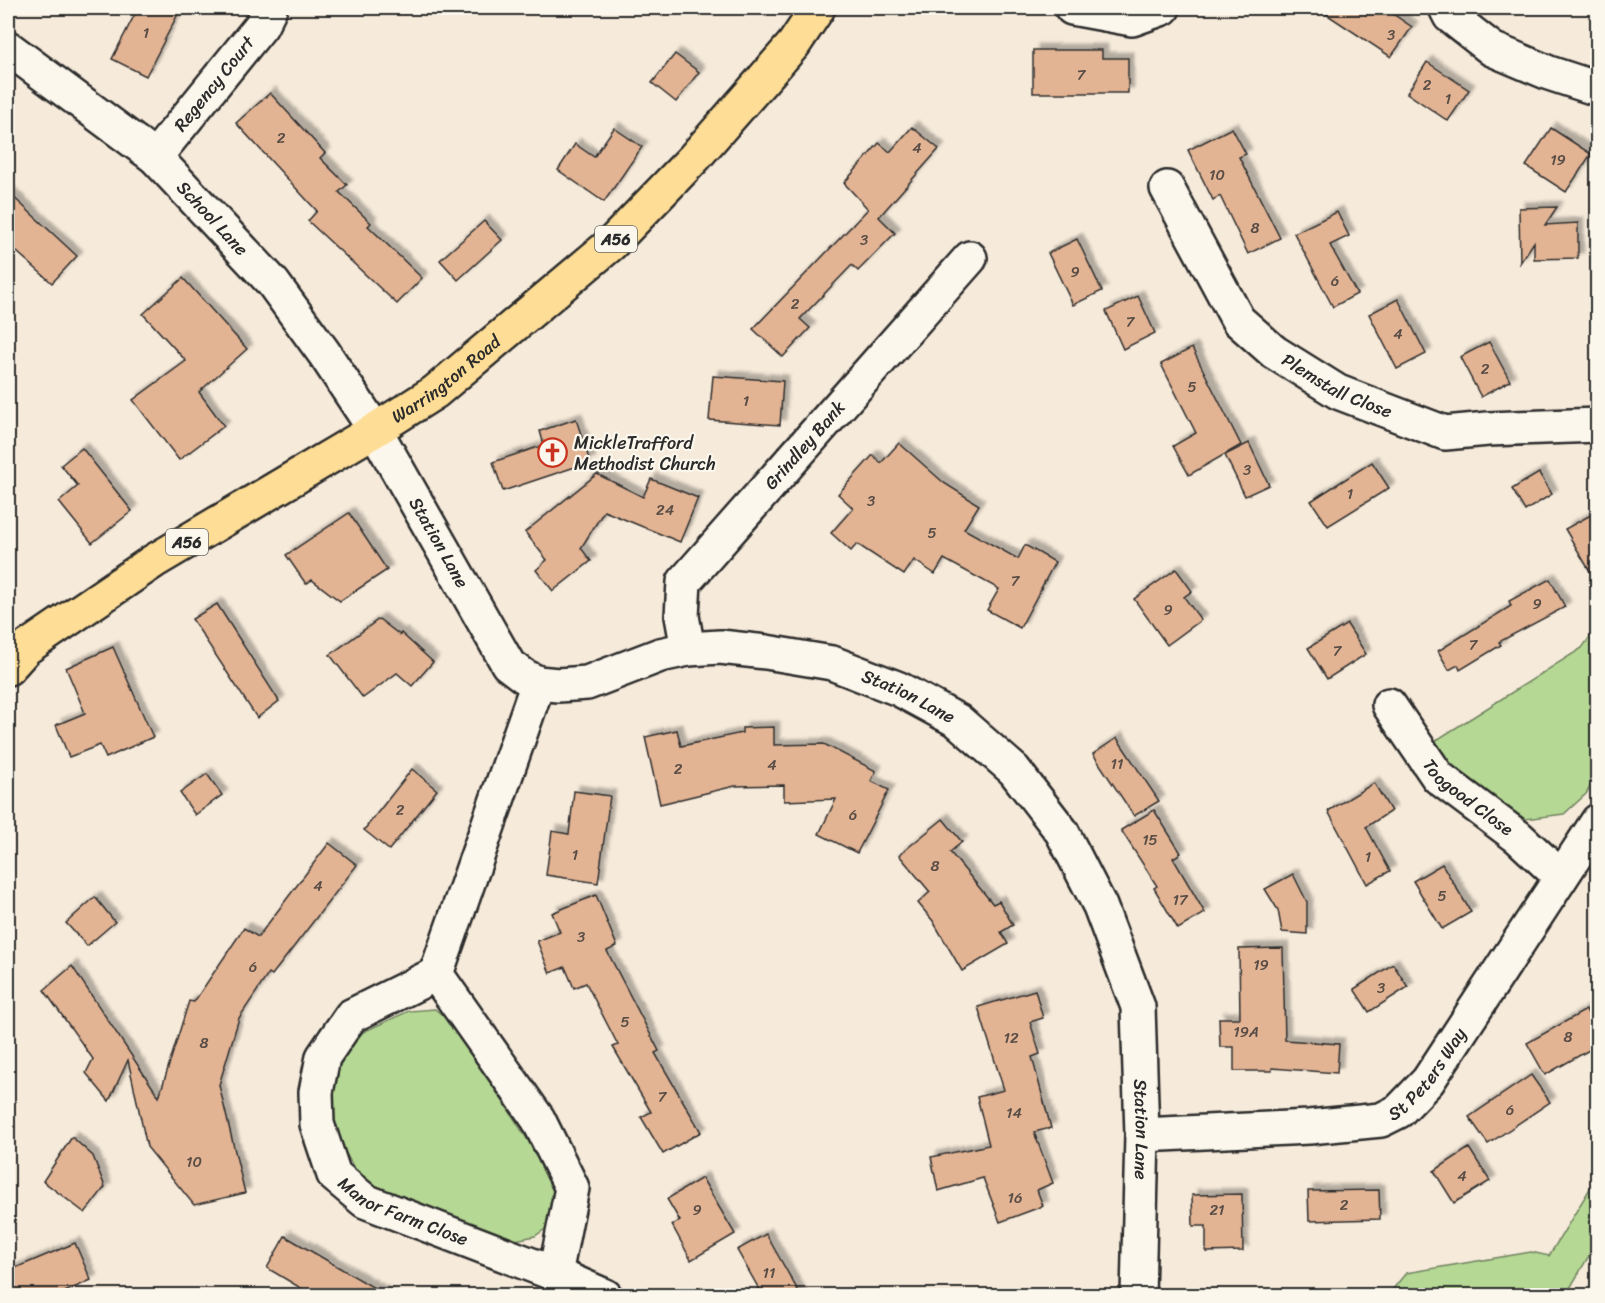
<svg xmlns="http://www.w3.org/2000/svg" width="1605" height="1303" font-family="Sriracha,sans-serif">
<style>
.green{fill:#b5d994;stroke:#708260;stroke-width:1.5}
.building{fill:#e3b494;stroke:#2b2b2b;stroke-width:1.5;filter:url(#shadow)}
.lines{fill:none;stroke-linecap:round;stroke-linejoin:round}
.minor-casing{stroke:#2b2b2b;stroke-width:38}
.major-casing{stroke:#2b2b2b;stroke-width:38}
.minor{stroke:#fbf7ec;stroke-width:33}
.major{stroke:#fedd96;stroke-width:33}
.labels{text-anchor:middle;stroke-width:4.5;stroke-linejoin:round;paint-order:stroke}
.number-label{font-size:15px;fill:#594d45}
.shield{fill:#fbf7ec;stroke:#696865;stroke-width:1.5}
.shield-label{font-size:16px;font-weight:bold;fill:#2b2b2b}
.street-label{font-size:18px;fill:#2b2b2b;stroke:#fbf7ec}
.poi-label{font-size:18px;fill:#2b2b2b;stroke:#fbf7ec;text-anchor:start}
</style>
<defs>
<filter id="shadow"><feDropShadow dx="5.5" dy="-5.5" stdDeviation="1.5" flood-color="#0004"/></filter>
</defs>
<rect width="100%" height="100%" fill="#f6eada"/>
<filter id="ink" filterUnits="userSpaceOnUse"><feTurbulence type="fractalNoise" baseFrequency=".0167" numOctaves="2"/><feDisplacementMap in="SourceGraphic" scale="12" xChannelSelector="R" yChannelSelector="G"/><feConvolveMatrix kernelMatrix="1 2 1 2 8 2 1 2 1" color-interpolation-filters="sRGB"/></filter>
<g filter="url(#ink)">
<g class="green">
<path d="M1597 627V775L1586 794 1564 814 1525 819 1452 772 1435 741 1582 648Z"/>
<path d="M435 1009 453 1024 546 1168 561 1193 554 1223 535 1236 505 1242 384 1197 357 1173 335 1134 327 1097 339 1058 363 1032 409 1011Z"/>
<path d="M1597 1177V1242L1566 1295H1388L1406 1273 1531 1252 1549 1256Z"/>
</g>
<g class="building">
<path d="M138 8H181L146 76 112 59Z"/>
<path d="M1317 8H1384L1412 27 1391 57Z"/>
<path d="M1033 50H1102V58H1128V93H1033Z"/>
<path d="M675 54 699 72 676 102 652 83Z"/>
<path d="M1427 62 1469 90 1448 121 1407 93Z"/>
<path d="M270 93 325 153 320 158 347 185 339 192 371 223 368 226 422 278 397 304 308 221 317 211 236 123Z"/>
<path d="M912 127 939 149 879 217 895 233 858 271 852 265 800 319 810 328 783 357 753 329 868 209 844 183 879 143 890 152Z"/>
<path d="M614 128 642 147 604 202 558 170 575 144 594 157Z"/>
<path d="M1232 128 1246 154 1239 157 1280 238 1248 254 1220 196 1213 200 1188 150Z"/>
<path d="M1551 128 1591 154 1566 192 1526 166Z"/>
<path d="M8 192 77 256 52 283 8 244Z"/>
<path d="M1557 207 1545 225 1578 223V258L1534 259V242L1520 263 1519 208Z"/>
<path d="M1337 212 1349 236 1330 245 1357 294 1333 307 1294 233Z"/>
<path d="M484 221 502 240 458 280 440 260Z"/>
<path d="M1077 239 1102 291 1073 305 1048 253Z"/>
<path d="M183 278 247 349 199 392 224 426 179 460 133 400 186 361 143 314Z"/>
<path d="M1138 296 1155 333 1123 349 1106 311Z"/>
<path d="M1398 299 1426 354 1397 369 1369 314Z"/>
<path d="M1489 342 1510 381 1481 397 1460 357Z"/>
<path d="M1192 348 1241 445 1189 475 1173 446 1196 433 1161 364Z"/>
<path d="M713 376 783 381 780 425 709 420Z"/>
<path d="M576 419 590 462 503 491 493 462 544 445 540 431Z"/>
<path d="M899 443 944 483 979 505 964 529 1018 559 1025 545 1055 562 1020 628 987 610 999 589 944 559 935 574 914 560 904 575 857 544 851 551 831 533 853 508 838 494 873 455 881 463Z"/>
<path d="M1249 443 1269 485 1245 496 1225 455Z"/>
<path d="M82 448 132 511 92 543 59 502 78 486 61 465Z"/>
<path d="M1372 462 1389 488 1328 526 1311 501Z"/>
<path d="M1539 473 1552 494 1525 511 1512 489Z"/>
<path d="M597 474 643 497 651 479 698 498 680 542 604 511 581 548 591 561 553 591 536 570 547 560 525 532Z"/>
<path d="M1598 511V585L1565 529Z"/>
<path d="M349 513 387 570 340 601 312 580 306 584 286 555Z"/>
<path d="M1176 569 1192 591 1184 597 1201 620 1167 645 1134 599Z"/>
<path d="M1550 579 1565 607 1499 642 1501 645 1460 670 1458 665 1449 670 1438 651 1511 606 1509 601Z"/>
<path d="M217 604 279 701 257 718 192 619Z"/>
<path d="M379 619 400 635 401 633 433 662 412 686 397 673 363 698 330 655Z"/>
<path d="M1347 624 1366 654 1327 679 1308 648Z"/>
<path d="M113 647 153 737 106 758 100 745 69 757 56 725 85 713 66 668Z"/>
<path d="M774 727V745L824 744 876 771 871 781 889 790 857 853 819 834 836 799 784 801V785L735 786 660 804 645 737 677 730 681 746 742 733V728Z"/>
<path d="M1117 738 1159 801 1134 816 1093 754Z"/>
<path d="M412 769 437 790 389 850 364 830Z"/>
<path d="M207 774 222 795 195 815 180 793Z"/>
<path d="M1374 783 1391 811 1366 827 1390 871 1367 884 1328 811Z"/>
<path d="M574 791 610 796 598 883 546 875 552 831 569 834Z"/>
<path d="M1154 810 1181 853 1173 858 1205 913 1178 929 1154 888 1157 886 1121 830Z"/>
<path d="M943 819 962 842 950 852 993 904 999 901 1013 925 1001 932 1008 944 962 971 933 921 918 903 930 892 899 855Z"/>
<path d="M329 843 357 865 272 975 269 973 239 1018 219 1085 245 1193 194 1205 147 1147 128 1060 109 1101 86 1073 93 1059 44 990 72 966 159 1097 189 1001 194 1002 244 928 258 937Z"/>
<path d="M1442 864 1471 912 1442 929 1413 881Z"/>
<path d="M1293 874 1307 902V934L1282 932 1278 910 1265 889Z"/>
<path d="M596 895 617 946 607 951 659 1051 655 1053 701 1132 663 1154 641 1117 651 1112 613 1047 618 1045 586 983 574 988 565 967 550 973 537 941 560 932 552 913Z"/>
<path d="M95 897 115 922 87 946 66 923Z"/>
<path d="M1283 948 1285 1040 1339 1044 1337 1073 1272 1068V1071H1234V1047H1220L1219 1018H1240L1239 949Z"/>
<path d="M1393 964 1408 987 1369 1012 1354 989Z"/>
<path d="M1035 990 1043 1018 1030 1022 1040 1054 1032 1057 1051 1128 1034 1132 1053 1183 1037 1190 1043 1206 1000 1222 983 1178 938 1191 931 1157 989 1145 977 1097 1004 1090 978 1007Z"/>
<path d="M1586 1010 1598 1030V1045L1545 1075 1527 1043Z"/>
<path d="M1531 1075 1550 1102 1488 1144 1469 1117Z"/>
<path d="M72 1137 93 1156 105 1187 85 1213 43 1181Z"/>
<path d="M1469 1148 1490 1181 1454 1203 1434 1171Z"/>
<path d="M702 1178 735 1234 691 1260 672 1225 680 1221 667 1199Z"/>
<path d="M1379 1190 1380 1219 1309 1221 1308 1191Z"/>
<path d="M1242 1194 1243 1251 1206 1252V1226H1193L1192 1195Z"/>
<path d="M766 1234 801 1296H763L737 1250Z"/>
<path d="M285 1236 388 1296H314L267 1268Z"/>
<path d="M75 1243 91 1280 56 1296H15L8 1278V1271Z"/>
</g>
<g class="lines">
<defs>
<g id="minor">
<path d="M1072 8 1132 19 1163 8"/>
<path d="M1446 8 1450 16 1492 49 1549 73 1598 89"/>
<path id="s1" d="M8 48 155 157 273 283 324 353 375 430 508 664 524 676 538 683 558 685 587 683 660 655 688 649 720 647 766 652 832 663 899 689 958 721 1014 770 1062 832 1100 906 1138 1007 1142 1135 1138 1296"/>
<path id="s2" d="M155 157 261 26 270 8"/>
<path id="s3" d="M1167 188 1238 320 1274 352 1338 392 1445 433 1488 429 1598 425"/>
<path id="s4" d="M688 649 682 616 684 582 970 258"/>
<path d="M538 683 436 974 538 1119 572 1188 555 1274 605 1296"/>
<path id="s5" d="M1389 705 1438 777 1518 837 1561 877"/>
<path id="s6" d="M436 974 351 1016 323 1057 316 1092 317 1124 334 1175 365 1201 555 1274"/>
<path id="s7" d="M1142 1135 1309 1127 1381 1120 1399 1111 1428 1081 1598 821"/>
</g>
<g id="major">
<path id="s8" d="M8 668 26 648 154 561 375 430 435 392 611 244 694 158 794 44 818 8"/>
</g>
</defs>
<use href="#minor" class="minor-casing"/>
<use href="#major" class="major-casing"/>
<use href="#minor" class="minor"/>
<use href="#major" class="major"/>
</g>
</g>
<defs>
<symbol id="church-ring" viewBox="-11 -11 22 22"><circle r="9.5" fill="#fbf7ec" stroke="#c8321e" stroke-width="1.5"/><path d="M-1.2-6h2.4v3.5h3.3v2.4h-3.3V6h-2.4V-.1h-3.3v-2.4h3.3Z" fill="#c8321e"/></symbol>
</defs>
<g fill-rule="evenodd">
<use href="#church-ring" x="536" y="436" width="33" height="33"/>
</g>
<g class="labels">
<g class="number-label">
<text x="146" y="38">1</text>
<text x="1391" y="40">3</text>
<text x="1081" y="80">7</text>
<text x="1427" y="90">2</text>
<text x="1448" y="104">1</text>
<text x="281" y="143">2</text>
<text x="917" y="153">4</text>
<text x="1558" y="165">19</text>
<text x="1217" y="180">10</text>
<text x="1255" y="233">8</text>
<text x="864" y="245">3</text>
<text x="1075" y="277">9</text>
<text x="1335" y="286">6</text>
<text x="795" y="309">2</text>
<text x="1130" y="327">7</text>
<text x="1398" y="339">4</text>
<text x="1485" y="374">2</text>
<text x="1192" y="392">5</text>
<text x="746" y="406">1</text>
<text x="1247" y="475">3</text>
<text x="1350" y="499">1</text>
<text x="871" y="506">3</text>
<text x="665" y="515">24</text>
<text x="932" y="538">5</text>
<text x="1015" y="586">7</text>
<text x="1537" y="609">9</text>
<text x="1168" y="615">9</text>
<text x="1473" y="650">7</text>
<text x="1337" y="656">7</text>
<text x="1117" y="769">11</text>
<text x="772" y="770">4</text>
<text x="678" y="774">2</text>
<text x="400" y="815">2</text>
<text x="853" y="820">6</text>
<text x="1150" y="845">15</text>
<text x="575" y="860">1</text>
<text x="1368" y="862">1</text>
<text x="935" y="871">8</text>
<text x="318" y="891">4</text>
<text x="1442" y="901">5</text>
<text x="1180" y="905">17</text>
<text x="581" y="942">3</text>
<text x="1261" y="970">19</text>
<text x="253" y="972">6</text>
<text x="1381" y="993">3</text>
<text x="625" y="1027">5</text>
<text x="1246" y="1037">19A</text>
<text x="1568" y="1042">8</text>
<text x="1011" y="1043">12</text>
<text x="204" y="1048">8</text>
<text x="662" y="1102">7</text>
<text x="1510" y="1115">6</text>
<text x="1014" y="1118">14</text>
<text x="194" y="1167">10</text>
<text x="1462" y="1181">4</text>
<text x="1015" y="1203">16</text>
<text x="1344" y="1210">2</text>
<text x="697" y="1215">9</text>
<text x="1217" y="1215">21</text>
<text x="769" y="1278">11</text>
</g>
<g class="shield">
<rect x="595" y="226" width="42" height="26" rx="4.5"/>
<rect x="166" y="529" width="42" height="26" rx="4.5"/>
</g>
<g class="shield-label">
<text x="616" y="245">A56</text>
<text x="187" y="548">A56</text>
</g>
<g class="street-label">
<text dy="6" stroke="none"><textPath href="#s2" startOffset="94">Regency Court</textPath></text>
<text dy="6" stroke="none"><textPath href="#s1" startOffset="267">School Lane</textPath></text>
<text dy="6" stroke="none"><textPath href="#s8" startOffset="526">Warrington Road</textPath></text>
<text dy="6" stroke="none"><textPath href="#s3" startOffset="270">Plemstall Close</textPath></text>
<text dy="6" stroke="none"><textPath href="#s4" startOffset="250">Grindley Bank</textPath></text>
<text dy="6" stroke="none"><textPath href="#s1" startOffset="664">Station Lane</textPath></text>
<text dy="6" stroke="none"><textPath href="#s1" startOffset="1224">Station Lane</textPath></text>
<text dy="6" stroke="none"><textPath href="#s5" startOffset="123">Toogood Close</textPath></text>
<text dy="6" stroke="none"><textPath href="#s7" startOffset="306">St Peters Way</textPath></text>
<text dy="6" stroke="none"><textPath href="#s1" startOffset="1746">Station Lane</textPath></text>
<text dy="6" stroke="none"><textPath href="#s6" startOffset="345">Manor Farm Close</textPath></text>
</g>
<g class="poi-label">
<text x="574" y="449">MickleTrafford<tspan x="574" dy="21">Methodist Church</tspan></text>
</g>
</g>
<rect width="1605" height="1303" fill="none" stroke="#fbf7ec" stroke-width="30"/>
<rect x="15" y="15" width="1575" height="1273" fill="none" stroke="#2b2b2b" stroke-width="2" filter="url(#ink)"/>
</svg>
